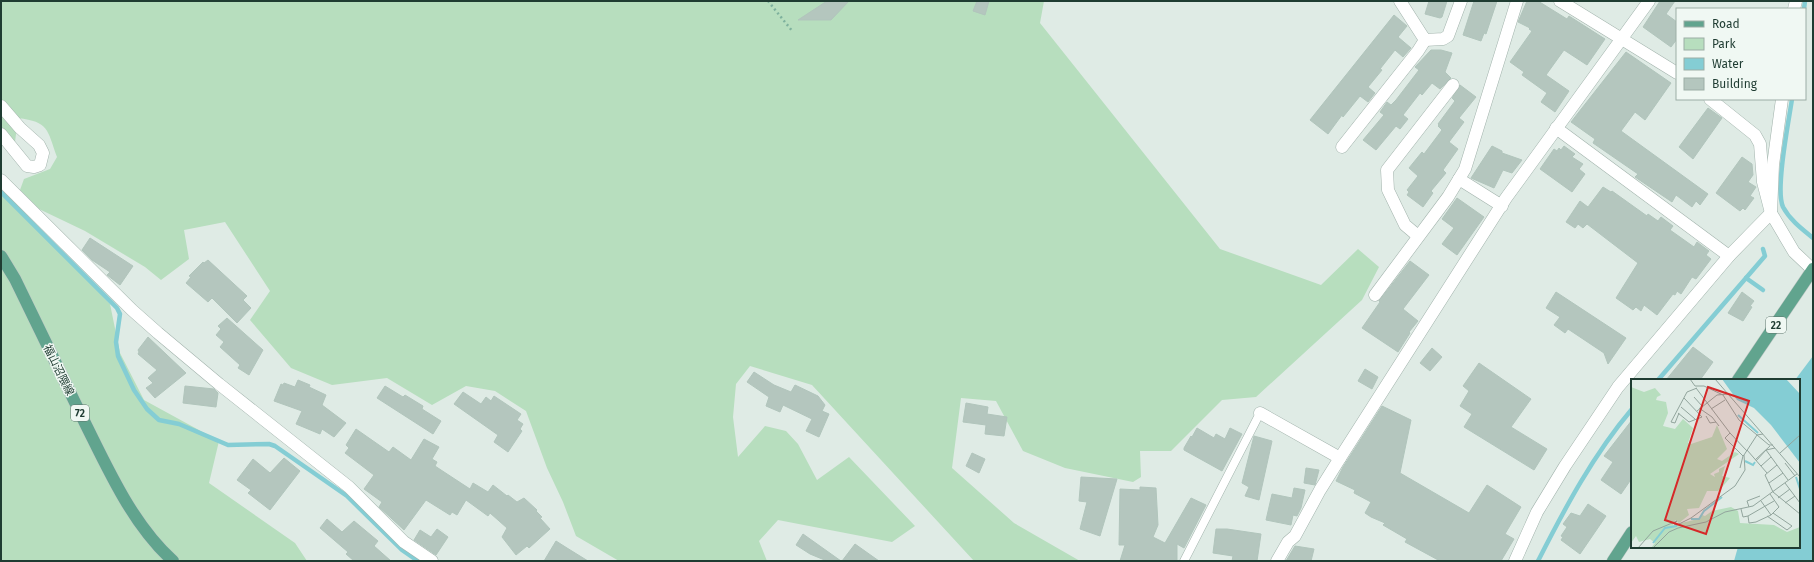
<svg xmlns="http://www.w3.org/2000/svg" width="1814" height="562" font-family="'Fira Sans','Noto Sans JP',sans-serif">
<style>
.green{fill:#b7debe}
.water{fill:#84cdd4}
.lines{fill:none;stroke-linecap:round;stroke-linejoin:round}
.stream{stroke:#84cdd4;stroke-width:4.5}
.building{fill:#b4c6be;stroke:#b1c5bc}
.lane-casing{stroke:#a2b3ac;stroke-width:9}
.street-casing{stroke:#a2b3ac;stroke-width:13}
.primary-casing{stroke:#c0c8c6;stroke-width:13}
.path{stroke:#7eb19d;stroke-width:2.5;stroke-dasharray:2 3;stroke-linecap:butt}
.lane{stroke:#fff;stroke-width:8}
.street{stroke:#fff;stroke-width:12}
.primary{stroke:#61a48e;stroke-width:12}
.labels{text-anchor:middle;stroke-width:3;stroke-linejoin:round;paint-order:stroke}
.shield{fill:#f0f8f3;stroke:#5e746c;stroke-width:1}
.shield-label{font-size:10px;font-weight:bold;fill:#1f3c32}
.street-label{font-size:11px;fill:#1f3c32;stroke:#f0f8f3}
.inset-river{fill:none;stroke:#84cdd4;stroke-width:2}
.inset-road{fill:none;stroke:#92a59d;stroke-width:1}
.view{fill:#d62828;fill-opacity:0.15;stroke:#d62828;stroke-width:2}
.inset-edge{fill:none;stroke:#1f3c32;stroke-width:2}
</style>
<rect width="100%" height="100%" fill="#dfebe5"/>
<g class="green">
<path d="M1 1H1044L1040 23 1220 249 1321 285 1358 249 1379 267 1362 300 1256 397 1222 400 1171 451H1140L1141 477 1133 482 1065 468 1023 451 996 401 961 398 952 468 1014 523 1080 561H974L812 385 750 366 736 384 733 417 738 457 765 426 786 431 798 444 817 480 849 457 915 526 892 542 778 520 759 541 767 561H619L576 536 563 502 547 468 526 411 495 391 466 386 432 405 387 378 332 385 291 368 250 320 270 291 225 222 184 230 189 259 161 280 145 267 85 231 39 209 20 190 24 179 50 169 57 157C47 129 49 122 18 118L15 142 1 130Z"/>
<path d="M1 187 110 304 120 353 144 400 219 441 209 483 295 543 307 561H1Z"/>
</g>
<path class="water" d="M1813 356V561H1734L1738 547H1799V380H1795Z"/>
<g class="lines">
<g class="stream">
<path d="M1804 9 1805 1"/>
<path d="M1792 99C1789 120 1775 190 1783 207 1790 220 1802 229 1813 238"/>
<path d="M1 192 117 308 120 314 116 342 118 356 134 390 147 409 159 420 179 424 228 445 269 444 275 446 347 496 402 550 418 561"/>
<path d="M1746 278 1763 290"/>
<path d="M1658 380 1765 256 1763 249"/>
<path d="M1538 561C1565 508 1593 455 1632 409"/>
</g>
</g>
<g class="building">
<path d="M827 1H849L831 20H798Z"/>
<path d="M977 1H989L985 15 973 11Z"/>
<path d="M1429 1H1447L1442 17 1440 18 1425 14Z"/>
<path d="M1474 1H1497L1486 34 1484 33 1481 41 1463 35Z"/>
<path d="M1527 1H1538L1567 19 1569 16 1605 39 1587 65 1564 50 1546 75 1569 91 1555 112 1541 102 1547 93 1522 75 1524 72 1510 62 1532 31 1529 29 1530 28 1518 22Z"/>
<path d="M1660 1H1675L1666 14 1677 22V39L1671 47 1643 27Z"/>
<path d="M1394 15 1407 26 1398 37 1411 48 1403 57 1395 50 1380 69 1382 70 1368 87 1375 93 1368 102 1360 96 1343 117 1342 115 1328 134 1310 120Z"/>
<path d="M1431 50H1441L1452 53 1445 72 1451 78 1440 89 1432 83 1422 95 1420 93 1403 115 1408 119 1400 129 1396 126 1376 150 1363 140 1384 115 1380 112 1387 102 1391 105 1396 100 1419 70 1415 67Z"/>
<path d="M1626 52 1671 83 1645 120 1635 112 1621 131 1708 194 1700 205 1696 201 1692 207 1676 195 1672 202 1635 177 1638 174 1593 143 1595 139 1571 122Z"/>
<path d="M1460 85 1476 97 1459 118 1464 122 1449 142 1458 149 1443 170 1446 173 1431 191 1433 193 1423 207 1407 195 1409 192 1407 190 1418 176 1409 168 1422 152 1424 154 1442 130 1438 126 1439 125 1438 124 1455 101 1452 98Z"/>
<path d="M1708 108 1722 118 1693 159 1679 147Z"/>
<path d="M1492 146 1502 151V153L1522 160 1512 173 1503 170 1494 188 1471 178Z"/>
<path d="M1564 146 1575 154 1572 157 1583 164 1579 169 1585 174 1572 192 1540 169 1554 149 1557 151 1559 148 1561 150Z"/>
<path d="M1742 157 1752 164 1753 175 1748 182 1756 187 1750 196 1754 198 1745 210 1743 208 1740 211 1716 193Z"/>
<path d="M1603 187 1611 192 1612 191 1647 216 1648 214 1658 221 1661 217 1673 226 1670 230 1694 247 1697 242 1709 251 1706 255 1711 259 1696 279 1692 277 1681 294 1677 291 1675 295 1673 294 1657 315 1644 305 1641 311 1636 307 1633 310 1616 298 1638 263 1587 224 1583 228 1578 224 1575 228 1566 222 1580 201 1588 207Z"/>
<path d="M1457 198 1484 217 1457 255 1442 244 1454 228 1442 219Z"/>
<path d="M90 238 133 266 120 285 107 275 110 272 92 260 82 250Z"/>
<path d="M208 260 247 296 243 300 251 308 237 323 212 298 208 302 186 283 191 277 189 276 203 262 204 263Z"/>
<path d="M1410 261 1429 275 1403 309 1418 321 1409 332 1410 333 1398 352 1362 328 1380 302 1379 301Z"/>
<path d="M1556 292 1626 338 1608 364 1604 353 1568 329 1565 333 1554 325 1560 317 1546 308Z"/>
<path d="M1742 292 1754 301 1750 306 1752 307 1743 321 1728 313Z"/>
<path d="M227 318 263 350 249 375 238 368 240 365 220 347 224 342 216 335 221 329 218 326Z"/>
<path d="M148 337 186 373 155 398 146 388 153 383 148 378 157 370 138 354 139 352 138 350Z"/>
<path d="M1693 347 1713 362 1700 380H1666Z"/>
<path d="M1432 348 1442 357 1430 371 1420 363Z"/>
<path d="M1479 363 1531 399 1511 427 1547 449 1534 470 1464 427 1472 414 1460 406 1469 391 1463 386Z"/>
<path d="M1365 369 1378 377 1372 389 1358 381Z"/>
<path d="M754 372 774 385 791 392 795 385 818 396 825 405 822 411 829 414 819 437 806 431 812 419 783 405 780 412 766 406 769 397 747 382Z"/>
<path d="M298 380 310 385 309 387 326 395 322 405 346 423 334 437 322 429 320 434 296 424 302 411 274 401 281 384 283 385 284 383 295 387Z"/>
<path d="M185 386 214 389 218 393 216 407 183 403Z"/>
<path d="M385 386 403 397 405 395 423 406 422 409 441 421 433 434 377 398Z"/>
<path d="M463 392 481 404 486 397 491 401 494 396 521 414 517 420 523 424 520 429 522 431 508 452 494 442 498 435 454 404Z"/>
<path d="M966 403 988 407 987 414 1007 417 1004 436 985 434 986 425 963 422Z"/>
<path d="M1382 406 1411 420 1400 473 1469 513 1487 485 1521 507 1505 534 1514 539 1501 561H1440L1405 542 1407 539 1383 525 1385 523 1371 517 1365 513 1371 502 1354 493 1355 490 1336 481 1343 467Z"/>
<path d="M1632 420V478L1621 494 1601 480 1613 462 1604 456Z"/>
<path d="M1197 428 1214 438 1216 434 1225 439 1230 428 1242 434 1222 471 1184 450V448L1191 436 1192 437Z"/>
<path d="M356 429 389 452 393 447 411 460 424 439 439 447 432 459 437 462 435 466 441 470 470 489 473 483 488 492 493 485 507 496 508 495 517 502 524 498 537 510 536 511 542 517 540 518 550 529 529 548 527 546 516 555 502 537 507 528 490 513 488 516 466 500 457 515 452 512 450 515 426 500 404 530 379 507 382 502 364 489 374 475 345 453 349 448 346 445Z"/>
<path d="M1254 436 1272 441 1259 500 1245 496 1249 487 1242 483Z"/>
<path d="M972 453 985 459 979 473 966 466Z"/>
<path d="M284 458 300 471 270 510 248 493 251 490 237 480 253 459 270 473Z"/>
<path d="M1306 468 1319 470 1315 485 1304 483Z"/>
<path d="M1081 477 1117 479 1100 536 1080 529 1087 502 1079 501Z"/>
<path d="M1140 487 1156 488 1158 525 1153 537 1165 543 1191 498 1206 505 1184 548 1177 544V561H1120L1125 545H1119L1120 489 1140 490Z"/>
<path d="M1294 488 1305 490 1301 508 1297 516 1293 515 1291 525 1266 520 1272 494 1292 498Z"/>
<path d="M1588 504 1606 516 1580 554 1561 540 1563 537 1561 536 1567 527 1563 524 1571 513 1580 516Z"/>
<path d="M327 519 342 532 354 521 378 541 374 546 391 561H354L346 554 348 552 320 528Z"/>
<path d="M437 529 448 537 436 555 414 540 420 530 431 537Z"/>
<path d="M1216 529H1227L1261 534 1257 561H1232L1233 556 1213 553Z"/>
<path d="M803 534 841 561H827L810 554 796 545Z"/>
<path d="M556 541 567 548 588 561H544Z"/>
<path d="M855 544 879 561H842Z"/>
<path d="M1295 546 1314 549 1311 561H1286Z"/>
</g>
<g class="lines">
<defs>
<path id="lane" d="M1184 561 1260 413"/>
<g id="street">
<path d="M1400 1 1425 40 1443 39 1448 36 1461 1"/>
<path d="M1560 1 1677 73"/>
<path d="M1794 9 1796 1"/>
<path d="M1710 99 1755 135 1760 144 1763 182 1771 213 1794 252 1813 270"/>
<path d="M1 106 20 128 39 145 43 153 40 165 34 167 27 166 1 134"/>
<path d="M1556 128 1729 256"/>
<path d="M1342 147 1418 51 1425 40"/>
<path d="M1459 179 1502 206"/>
<path d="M1 180 132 310 158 333 219 384 349 487 404 542 432 561"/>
<path d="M1418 236 1405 225 1388 190 1387 170 1453 85"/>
<path d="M1375 295 1448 197 1465 169 1517 1"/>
<path d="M1260 413 1340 458 1506 198 1649 1"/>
<path d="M1277 561 1288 542 1295 536 1320 490 1340 458"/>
<path d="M1515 561 1537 512 1565 466 1618 387 1729 256 1771 213 1773 165 1782 99"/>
</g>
<g id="primary">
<path d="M1 256 15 279C38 327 61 374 84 421 108 469 132 524 173 561"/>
<path d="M1738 380 1813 269"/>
<path d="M1613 561 1632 532"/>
</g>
</defs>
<use href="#lane" class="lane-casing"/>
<use href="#street" class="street-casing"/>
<use href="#primary" class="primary-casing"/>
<path class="path" d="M768 1 793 32"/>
<use href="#lane" class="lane"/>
<use href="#street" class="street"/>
<use href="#primary" class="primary"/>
</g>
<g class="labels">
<g class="shield">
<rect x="1766" y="317" width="20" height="16" rx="3"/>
<rect x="71" y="405" width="18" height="16" rx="3"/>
</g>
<g class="shield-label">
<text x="1776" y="329">22</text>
<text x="80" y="417">72</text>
</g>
<g class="street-label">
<text transform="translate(59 370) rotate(64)" y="4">福山沼隈線</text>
</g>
</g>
<g transform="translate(1631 379)">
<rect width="169" height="169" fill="#dfebe5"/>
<path d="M0 8 13 13 24 9 30 16 26 18 25 21 35 23 37 34 32 47 44 50 52 40 62 49 57 64 60 65 81 58 86 46 96 70 86 80 91 82 104 73 108 75 79 95 84 98 83 95 88 93V90L94 87 91 97 99 99 93 106 87 112H76L68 129 56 130 58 136 48 144 44 141 42 146 67 140 71 136 74 137 81 132 100 128 107 132 109 144 143 146 156 153 169 148V169H20L24 164 19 160 8 163 5 157 0 164Z" fill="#b7debe"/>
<path d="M91 0H155L169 15V84L140 46 123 29 106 21Z" fill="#84cdd4"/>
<path class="inset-river" d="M107 36 127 54M114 82 122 86 124 83M165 98 169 110M60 140H68L73 132 91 118M22 164 34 149 46 147"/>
<path class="inset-road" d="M59 0 64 7H73L92 16 108 41 126 56 132 55M84 0 169 98M65 9 99 54 94 59 112 77 113 76M63 18 71 27M50 28 64 40M68 29 81 38 88 47M80 30 94 21M66 32 86 16 97 15M47 34 58 43 71 38 53 19M48 34 44 44 40 43 56 13 66 9M75 37 79 44 85 43M99 54 116 72M116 71 136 94M135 71 157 101M149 74 169 56M124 81 139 67M125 82 135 71 144 69M154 84 164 97M146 86 134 96 142 113 169 135M130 87 140 78M109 89 112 77M138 104 152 94M154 104 169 124M147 119 159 110M130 122 140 136M154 124 164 117M118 128 116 122 129 117M110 130 112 138 117 137 143 122M117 137 118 144 125 143 140 136 148 128 139 115M136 137 156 151 161 147 142 134M7 169 22 152 46 142 43 145 46 146 60 139 104 107 114 91 113 76 126 56 138 66H142M22 169 38 153 47 149 75 143 94 133 122 127 166 95"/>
<path class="view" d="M77 8 118 22 75 155 34 141Z"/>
<rect width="169" height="169" class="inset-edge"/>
</g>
<rect width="1814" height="562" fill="none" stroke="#1f3c32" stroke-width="4"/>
<rect x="1676" y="8" width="130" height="92" fill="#f0f8f3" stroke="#9cada6"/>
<rect x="1684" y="21" width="20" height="6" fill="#61a48e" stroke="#9cada6"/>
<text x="1712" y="28" font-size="12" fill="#1f3c32">Road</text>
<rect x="1684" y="38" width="20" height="12" fill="#b7debe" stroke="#9cada6"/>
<text x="1712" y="48" font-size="12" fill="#1f3c32">Park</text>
<rect x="1684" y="58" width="20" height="12" fill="#84cdd4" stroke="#9cada6"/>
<text x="1712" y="68" font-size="12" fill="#1f3c32">Water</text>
<rect x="1684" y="78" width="20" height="12" fill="#b4c6be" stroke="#9cada6"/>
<text x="1712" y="88" font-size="12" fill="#1f3c32">Building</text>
</svg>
